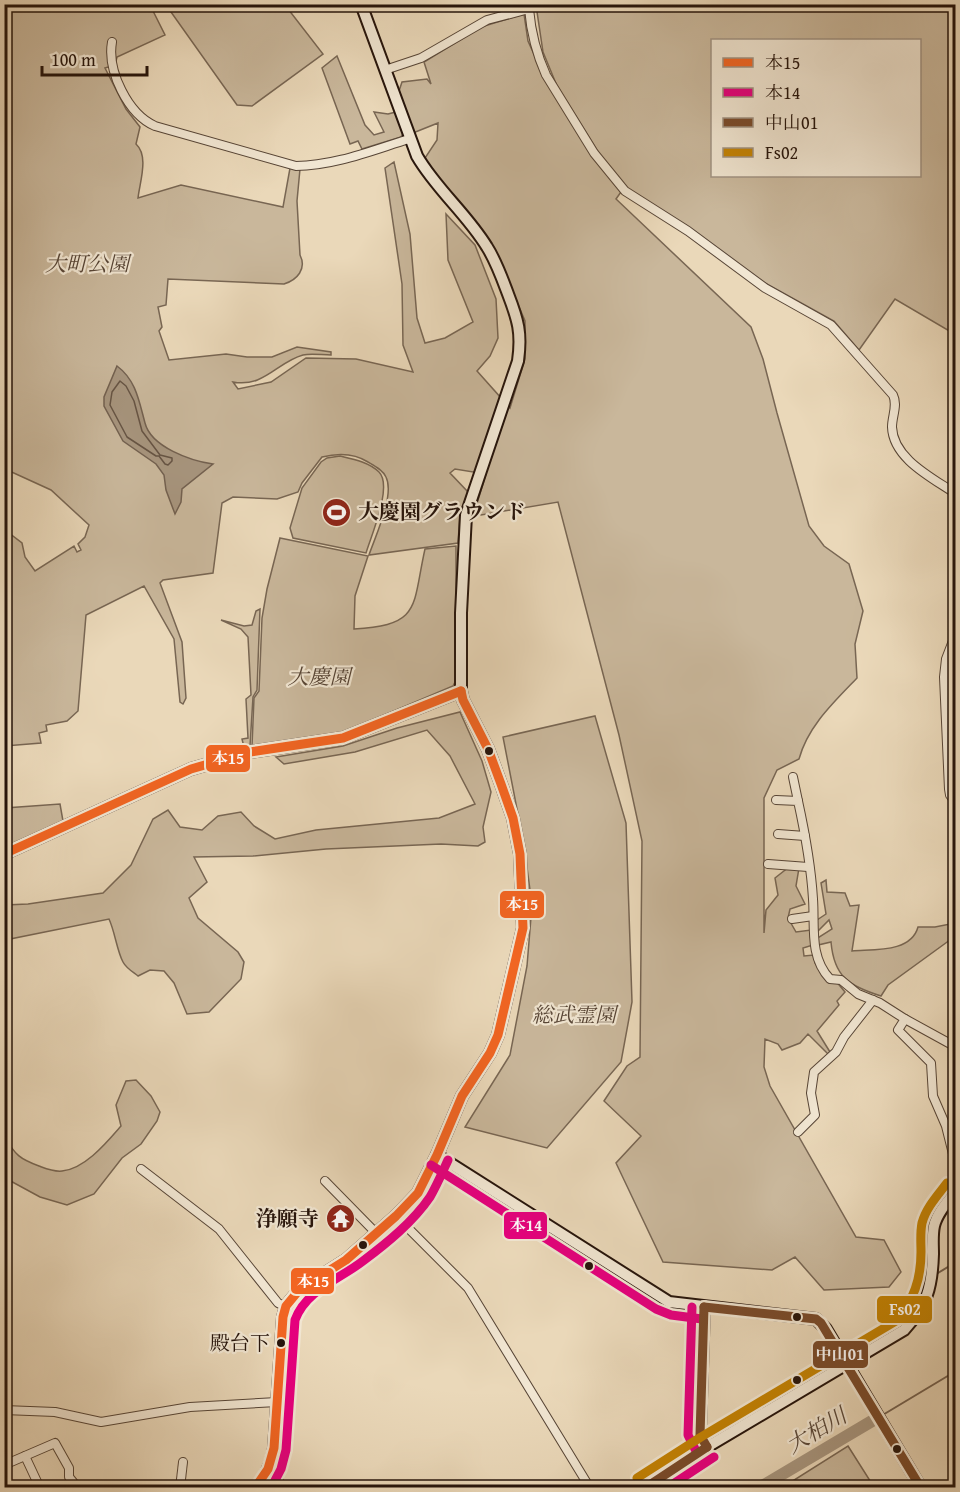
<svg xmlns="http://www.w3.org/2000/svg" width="960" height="1492" font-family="'Gentium Book Plus','Noto Serif JP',serif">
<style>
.green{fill:#c9b79b;stroke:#786653;stroke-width:1.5;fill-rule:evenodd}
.water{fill:#a7957e;stroke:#736150;stroke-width:1.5}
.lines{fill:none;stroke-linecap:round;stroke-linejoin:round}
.shore{stroke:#665444;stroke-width:1.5}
.stream{stroke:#736150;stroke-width:2}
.river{stroke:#a7957e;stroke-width:12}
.street-casing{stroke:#574536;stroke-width:10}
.secondary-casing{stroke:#26140b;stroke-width:14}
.street{stroke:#f1e6d2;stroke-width:8}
.secondary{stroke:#f1e6d2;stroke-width:10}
.bus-1-casing{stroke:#f1e6d2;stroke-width:14}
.bus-2-casing{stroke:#f1e6d2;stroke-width:14}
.bus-3-casing{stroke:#f1e6d2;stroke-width:14}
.bus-4-casing{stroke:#f1e6d2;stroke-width:14}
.bus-1{stroke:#f26522;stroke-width:9}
.bus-2{stroke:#e5007d;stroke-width:9}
.bus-3{stroke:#7a4b2a;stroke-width:9}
.bus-4{stroke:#c38203;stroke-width:9}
.bus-dot{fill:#26140b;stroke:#f1e6d2;stroke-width:2}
.labels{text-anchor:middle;stroke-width:4.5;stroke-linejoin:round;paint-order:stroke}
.bus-label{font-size:20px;fill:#26140b;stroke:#f1e6d2;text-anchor:end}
.park-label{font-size:21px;font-style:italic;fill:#574536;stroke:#f1e6d2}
.poi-label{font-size:21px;font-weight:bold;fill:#26140b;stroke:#f1e6d2;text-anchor:start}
.water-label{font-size:22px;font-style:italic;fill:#5a4839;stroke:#f1e6d2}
.line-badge{stroke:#f1e6d2;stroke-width:2}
.badge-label{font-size:16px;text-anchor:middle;font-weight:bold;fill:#fff}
</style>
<rect width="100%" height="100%" fill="#ead8b9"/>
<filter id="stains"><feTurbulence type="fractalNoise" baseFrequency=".00333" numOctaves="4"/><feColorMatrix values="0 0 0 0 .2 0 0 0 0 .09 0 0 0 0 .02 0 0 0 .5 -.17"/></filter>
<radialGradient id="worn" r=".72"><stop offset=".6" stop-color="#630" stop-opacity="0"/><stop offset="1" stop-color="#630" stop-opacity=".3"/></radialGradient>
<g class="green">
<path d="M5 5H150L165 35 117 57 115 65 105 68 126 109 140 127 136 144C149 156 140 181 138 198L181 185 283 207 290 168 300 169 297 201 300 255C307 269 297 280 284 284L168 279 166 305 158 307 162 327 159 331 169 360 226 354 247 357H272L297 347 331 352V355C322 355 311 353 303 355 277 362 264 388 233 382L238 389 271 382 306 358 356 359 413 372 403 345 402 284 385 168 394 162 410 234 417 318 425 343 445 338 473 322 448 260 446 214 475 245 496 299 498 338 490 356 477 371 510 408 525 359V321L494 248 437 178 425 158 437 140 438 123 413 133 399 91 402 82 427 79 431 84 424 62 481 27 524 14 528 41 546 81 621 192 616 199 751 327 763 359 777 413 809 526 824 546 849 564 863 611 855 644 857 678C834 702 808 726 799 759L777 770 764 798V933L766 910 778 895 775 878 789 867 799 868 796 886 805 904 790 909 788 918 796 932 811 930 813 945 803 948 804 956 814 955 815 963 829 983 835 980 845 992 837 1001 839 1005 817 1031 830 1052 828 1054 808 1034 800 1043 782 1050 778 1044 765 1039 764 1067 770 1086 856 1237 884 1240 901 1272 889 1287 824 1290 795 1257 772 1270 663 1262 616 1163 641 1136 604 1101 627 1066 640 1057 642 841 619 735 558 502 481 515 475 510 486 474 455 469 450 473 468 492 460 514 458 543 369 555C375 537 395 495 386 477 383 470 375 466 368 462 354 453 338 453 322 457L302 483 298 492 277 499 233 497 222 503 213 573 163 580 160 583 182 642 186 698 183 704 180 702 174 639 144 586 86 615 78 711 67 721 46 725 47 731 39 733 41 743 5 746 4 670 8 654 5 661V558L9 560 5 556V530L22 543 25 557 35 571 74 546 77 552 81 550 78 544 85 537 89 525 51 490 5 469Z"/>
<path d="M166 5H285L323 54 252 106 237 105Z"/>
<path d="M536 5H955V326L951 332 895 299 859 350 834 321 765 283 627 189 605 163 557 86 543 52ZM712 40H920V176H712Z"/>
<path d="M337 56 365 125 374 135 384 132 374 112 388 114 396 112 403 134 401 137 362 149 358 141 350 144 322 68Z"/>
<path d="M340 456C353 459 369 462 379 472 393 486 371 536 366 553L293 538 290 528 302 488 321 462 327 458Z"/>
<path d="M280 538 368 556 355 596 354 629C422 625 412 607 425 549L456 546V680L453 686 342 733 252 746 254 698 259 691 262 618 267 589Z"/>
<path d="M260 609 257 690 253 697 250 746 244 747 242 739 248 738 246 699 251 695 248 637 241 629 221 620 244 626 252 625 256 611Z"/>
<path d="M460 712 482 761 491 792 483 827 485 842 478 846 441 844 326 849 253 856 194 857 207 882 189 898 198 918 238 952 244 962 241 979 209 1012 187 1014 174 983 164 971 150 970 138 976C133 972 126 968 123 962 117 951 115 932 109 919L5 940V905L28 904 103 893 131 865 153 819 168 810 180 827 202 830 218 816 241 812 254 826 275 839 316 830 439 818 475 804 450 756 427 730 355 752 284 764 276 757 343 746 397 728Z"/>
<path d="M595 716 626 823 632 1002 621 1062 547 1148 465 1127 510 1055 527 966 532 905 524 845 503 737Z"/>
<path d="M60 804 63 821 5 847V808Z"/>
<path d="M826 880 827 892 845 893 850 906 859 905 852 951C873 949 911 953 918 927H935L955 923 956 925 952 927 954 937 888 985 881 996C849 986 834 977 831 942L818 945 816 939 832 929 829 920 817 932 814 922 826 914 821 883Z"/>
<path d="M136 1080 151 1096 160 1112 157 1121 141 1144 122 1158 94 1194 67 1205 40 1197 5 1178V1137C15 1155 20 1159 39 1166 47 1169 54 1172 62 1171 85 1169 107 1142 121 1126L116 1105 126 1081Z"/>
<path d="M848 1446 874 1487H783Z"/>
</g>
<path class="water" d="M117 366C136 380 139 401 145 423 151 447 191 461 213 464L182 489 181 502 175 514 166 490 164 475 156 464 123 441 104 406V397Z"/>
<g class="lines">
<path class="shore" d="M120 381 126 386 134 401 142 431 160 455 172 458V461L168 465 165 464 159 456H156L127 437 110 405 112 392Z"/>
<g class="stream">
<path d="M938 1273 956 1262"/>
<path d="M881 1416 956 1371"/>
</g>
<path class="river" d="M759 1488 872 1421"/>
<defs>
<g id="street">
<path d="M112 42C107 71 128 114 155 126L296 166C334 166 373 150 409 139"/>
<path d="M385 70 421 58 487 20 529 9C531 32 537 55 546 75L594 153 625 191 688 231 765 288 831 325 893 395C898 405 892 416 892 427 893 459 933 478 956 494"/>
<path d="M956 633 946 659 944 677 949 789 950 795 956 803"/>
<path d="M793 777 798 801"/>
<path d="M776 800 798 801C805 833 811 866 813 899 815 926 809 957 830 979L841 980 858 994 880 1003 905 1019 898 1030 931 1063 933 1096 946 1126 956 1166"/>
<path d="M778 834 805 836"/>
<path d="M768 864 808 867"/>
<path d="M792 919 813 916"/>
<path d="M905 1019 956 1047"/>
<path d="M798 1132 815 1115 811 1093 814 1072 836 1052 844 1037 873 1000"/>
<path d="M141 1169 219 1229 278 1303 286 1307"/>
<path d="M325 1181 376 1233"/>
<path d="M396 1216 468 1288 590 1488"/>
<path d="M4 1410 55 1412 101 1422 190 1407 277 1402"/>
<path d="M25 1456 40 1488"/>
<path d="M4 1465 55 1443 69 1468V1477L78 1488"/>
<path d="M271 1466 278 1476 281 1488"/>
<path d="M180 1488 183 1462"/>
</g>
<g id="secondary">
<path d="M4 854 191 769 250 752 343 738 461 691"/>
<path d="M437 1155 669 1302 816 1319 826 1329 921 1488"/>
<path d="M704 1307 700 1430V1435L707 1447"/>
<path d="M255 1488C267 1475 271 1464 274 1448L283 1317 286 1306 300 1289 346 1260 396 1216 418 1193 437 1155 462 1096 490 1053 498 1035 523 928 520 854 513 818 501 784 488 749 463 700 461 691V613L466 515 518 361C522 333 518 320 508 294 502 278 496 261 487 247 467 214 436 189 417 156L361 4"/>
<path d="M644 1488 707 1447 904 1330C927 1305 932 1288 933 1254 933 1245 932 1235 934 1226 937 1213 948 1201 956 1191"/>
</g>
</defs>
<use href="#street" class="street-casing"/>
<use href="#secondary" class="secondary-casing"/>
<use href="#street" class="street"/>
<use href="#secondary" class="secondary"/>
<defs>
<g id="bus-1">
<path d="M4 854 191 769 250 752 343 738 461 691"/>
<path d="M255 1488 268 1469 274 1448 283 1317 286 1306 300 1289 346 1260 396 1216 418 1193 437 1155 462 1096 490 1053 498 1035 523 928 520 854 513 818 501 784 488 749 463 700 461 691"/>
</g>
<g id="bus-2">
<path d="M431 1165 656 1309 671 1315 702 1319"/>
<path d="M692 1307 688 1435 697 1453"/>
<path d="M271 1488 281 1469 286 1450 295 1320C306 1290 340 1279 363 1261 387 1243 413 1222 430 1197 437 1185 442 1173 448 1160"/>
<path d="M667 1488 714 1457"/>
</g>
<g id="bus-3">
<path d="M704 1307 816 1319 821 1323 921 1488"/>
<path d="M704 1307 700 1435 707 1447"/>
<path d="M645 1488 707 1447"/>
</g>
<path id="bus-4" d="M637 1478 701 1437 896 1321C914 1300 921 1279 921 1252 921 1242 920 1233 922 1223 926 1208 937 1196 947 1183"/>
</defs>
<use href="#bus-1" class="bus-1-casing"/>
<use href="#bus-2" class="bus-2-casing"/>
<use href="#bus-3" class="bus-3-casing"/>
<use href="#bus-4" class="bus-4-casing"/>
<use href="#bus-1" class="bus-1"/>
<use href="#bus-2" class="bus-2"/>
<use href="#bus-3" class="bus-3"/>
<use href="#bus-4" class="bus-4"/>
</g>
<defs>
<symbol id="stadium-disc" viewBox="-11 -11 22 22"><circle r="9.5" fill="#8f2418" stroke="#f1e6d2"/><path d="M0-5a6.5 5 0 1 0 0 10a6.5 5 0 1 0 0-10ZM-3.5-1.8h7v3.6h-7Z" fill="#fff"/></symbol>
<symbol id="temple-disc" viewBox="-11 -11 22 22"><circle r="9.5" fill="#8f2418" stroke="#f1e6d2"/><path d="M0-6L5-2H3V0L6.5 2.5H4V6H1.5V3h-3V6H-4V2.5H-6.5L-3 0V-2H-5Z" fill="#fff"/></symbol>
</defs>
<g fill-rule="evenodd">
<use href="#stadium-disc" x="320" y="496" width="33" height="33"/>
<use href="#temple-disc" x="324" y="1202" width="33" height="33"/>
</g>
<g class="bus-dot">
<circle cx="489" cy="751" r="5"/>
<circle cx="363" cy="1245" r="5"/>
<circle cx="589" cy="1266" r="5"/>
<circle cx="797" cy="1317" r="5"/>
<circle cx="281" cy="1343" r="5"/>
<circle cx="797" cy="1380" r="5"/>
<circle cx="897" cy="1449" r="5"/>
</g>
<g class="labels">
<g class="bus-label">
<text x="270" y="1350">殿台下</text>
</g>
<g class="park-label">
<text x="87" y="271">大町公園</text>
<text x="319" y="684">大慶園</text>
<text x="574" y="1022">総武霊園</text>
</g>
<g class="poi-label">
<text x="358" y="519">大慶園グラウンド</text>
<text x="319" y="1226" text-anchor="end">浄願寺</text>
</g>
<g class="water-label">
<text transform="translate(816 1430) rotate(-31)" y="8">大柏川</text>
</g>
</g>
<g class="line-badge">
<rect x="205" y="744" width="46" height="29" rx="6" fill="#f26522"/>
<rect x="499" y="890" width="46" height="29" rx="6" fill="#f26522"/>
<rect x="503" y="1211" width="45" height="29" rx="6" fill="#e5007d"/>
<rect x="290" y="1267" width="45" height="28" rx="6" fill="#f26522"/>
<rect x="876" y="1295" width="57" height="29" rx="6" fill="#c38203"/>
<rect x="812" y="1340" width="57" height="29" rx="6" fill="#7a4b2a"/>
</g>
<g class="badge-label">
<text x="228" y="764">本15</text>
<text x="522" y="910">本15</text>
<text x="526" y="1231">本14</text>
<text x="313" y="1287">本15</text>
<text x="905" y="1315">Fs02</text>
<text x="840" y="1360">中山01</text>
</g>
<rect width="960" height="1492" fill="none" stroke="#ead8b9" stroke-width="24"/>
<rect x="6" y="6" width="948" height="1480" fill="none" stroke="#26140b" stroke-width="3"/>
<rect x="12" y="12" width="936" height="1468" fill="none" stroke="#26140b" stroke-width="1.5"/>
<rect x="711" y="39" width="210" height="138" fill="#f1e6d2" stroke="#a09282" stroke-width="1.5"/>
<rect x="723" y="58" width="30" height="9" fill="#f26522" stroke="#a09282" stroke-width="1.5"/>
<text x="765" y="69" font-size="18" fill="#26140b">本15</text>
<rect x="723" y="88" width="30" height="9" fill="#e5007d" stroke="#a09282" stroke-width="1.5"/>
<text x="765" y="99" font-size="18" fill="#26140b">本14</text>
<rect x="723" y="118" width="30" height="9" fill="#7a4b2a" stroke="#a09282" stroke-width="1.5"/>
<text x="765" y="129" font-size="18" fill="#26140b">中山01</text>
<rect x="723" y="148" width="30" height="9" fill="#c38203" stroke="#a09282" stroke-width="1.5"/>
<text x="765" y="159" font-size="18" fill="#26140b">Fs02</text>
<path d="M42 66v9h105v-9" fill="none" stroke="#26140b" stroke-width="3"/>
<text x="51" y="66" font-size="18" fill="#26140b" stroke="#f1e6d2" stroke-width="4.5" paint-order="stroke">100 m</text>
<rect width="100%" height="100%" filter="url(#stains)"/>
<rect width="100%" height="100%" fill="url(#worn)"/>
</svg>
